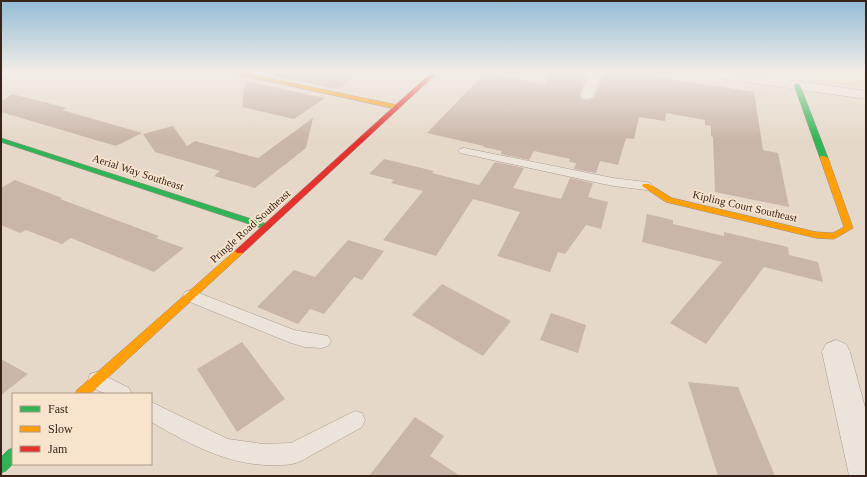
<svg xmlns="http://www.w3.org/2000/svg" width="867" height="477" font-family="Georgia,serif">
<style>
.green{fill:#d9d2aa}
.building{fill:#c9b5a9}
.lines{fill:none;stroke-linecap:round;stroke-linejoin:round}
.lane-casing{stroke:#aa9d93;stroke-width:1}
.street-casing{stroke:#aa9d93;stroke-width:1}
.fast-casing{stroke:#998d83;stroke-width:1}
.slow-casing{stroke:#998d83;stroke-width:1}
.jam-casing{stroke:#998d83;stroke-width:1}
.lane{fill:#ece4db;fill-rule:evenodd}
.street{fill:#ece4db;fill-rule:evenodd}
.fast{fill:#30b455;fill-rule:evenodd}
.slow{fill:#ff9f0a;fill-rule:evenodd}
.jam{fill:#e5322d;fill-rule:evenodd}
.labels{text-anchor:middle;stroke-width:3.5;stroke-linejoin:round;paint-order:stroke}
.street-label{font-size:11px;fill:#38241b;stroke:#f8e4cd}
</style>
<rect width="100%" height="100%" fill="#e5d8c9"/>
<path class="green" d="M763 73H866V88Z"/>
<g class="building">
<path d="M261 73H359L337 89Z"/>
<path d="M485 73 545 84 553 73H587L579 94 581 99 587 100 592 99 595 96 604 73H632L754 92 763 150 778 153 789 207 715 192 713 137 711 136V126L705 125V120L666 113 665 121 639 117 634 139 626 138 618 165 600 161 596 173 574 169 576 163 569 162 570 159 534 151 529 160 501 154 502 151 483 147 484 146 427 133Z"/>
<path d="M245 81 325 98 294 119 242 107Z"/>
<path d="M12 94 67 108 62 110 142 133 116 146 1 112V102Z"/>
<path d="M313 118 306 148 255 188 214 176 220 171 155 152 143 134 173 126 187 146 195 141 258 158Z"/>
<path d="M384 159 434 171 432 173 479 185 495 162 524 168 513 188 561 199 570 178 593 183 588 197 608 202 601 229 586 225 565 254 558 252 550 272 497 256 520 212 473 199 436 256 383 240 423 191 391 183 394 180 369 174Z"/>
<path d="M15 180 62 198 60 199 159 236 156 238 184 248 154 272 71 238 62 244 26 230 20 233 1 225V188Z"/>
<path d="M647 214 673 220V224L724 236V232L788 247 789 255 818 262 823 282 764 267 706 344 670 323 722 262 642 242Z"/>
<path d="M348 240 384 251 362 280 354 277 324 314 310 309 298 324 257 307 294 270 315 277Z"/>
<path d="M442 284 511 321 483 356 412 315Z"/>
<path d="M551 313 586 325 578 353 540 340Z"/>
<path d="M242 342 285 399 237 432 197 369Z"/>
<path d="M1 359 28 374 1 395Z"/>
<path d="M688 382 738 387 775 476H718Z"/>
<path d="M415 417 444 436 430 456 460 476H369Z"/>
</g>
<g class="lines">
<defs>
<g id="lane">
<path d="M464 148 613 178 646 182 650 183 652 186 650 189 646 190 613 186 460 153 458 151 460 149Z"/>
<path d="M191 290 294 330 328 336 331 341 328 346 322 348 305 347 291 343 185 300 183 296 185 292Z"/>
<path d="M97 372 129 388 132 394C116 394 96 397 88 380L90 374Z"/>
<path d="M151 402 228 439 263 444 291 443 355 411 362 413 365 420 362 427 301 461C292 465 285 465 277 465 230 467 190 444 151 422Z"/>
</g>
<g id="street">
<path d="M589 73H603L594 95 592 98 587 99 582 98 580 95Z"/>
<path d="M705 73H740L866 91V99L712 77 707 76Z"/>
<path d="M836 340 846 344 850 352 866 411V476L849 475 822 352 826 344Z"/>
</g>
<g id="fast">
<path d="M797 83 800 85 828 158 827 160H824L820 158 794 85Z"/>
<path d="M1 138 270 225 271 227 267 230 264 229 1 142Z"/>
<path d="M13 448V464L6 471 1 473V457L8 450Z"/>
</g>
<g id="slow">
<path d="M232 73H243L397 105 400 107 397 109Z"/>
<path d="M821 156H824L828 158 853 228 834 239 816 238 666 202 642 186 643 184H649L672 198 816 232 833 233 844 227 820 158Z"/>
<path d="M240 248 245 251 243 253 90 394H75L77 390 237 249Z"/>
</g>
<path id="jam" d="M431 73H437L243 253H237L235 251 237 249Z"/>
</defs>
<use href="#lane" class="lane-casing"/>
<use href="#street" class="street-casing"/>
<use href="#fast" class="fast-casing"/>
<use href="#slow" class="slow-casing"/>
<use href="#jam" class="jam-casing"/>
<use href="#lane" class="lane"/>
<use href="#street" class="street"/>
<use href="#fast" class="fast"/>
<use href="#slow" class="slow"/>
<use href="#jam" class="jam"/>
</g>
<linearGradient id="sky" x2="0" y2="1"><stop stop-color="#93bcd6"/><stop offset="0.52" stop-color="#f3ede7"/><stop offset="1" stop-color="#f3ede7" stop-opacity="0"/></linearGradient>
<rect width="867" height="140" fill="url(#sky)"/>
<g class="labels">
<g class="street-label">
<text transform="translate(138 172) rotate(18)" y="4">Aerial Way Southeast</text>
<text transform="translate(745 206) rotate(13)" y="4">Kipling Court Southeast</text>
<text transform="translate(250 226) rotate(-42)" y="4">Pringle Road Southeast</text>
</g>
</g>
<rect width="867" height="477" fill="none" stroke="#38241b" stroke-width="4"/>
<rect x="12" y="393" width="140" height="72" fill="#f8e4cd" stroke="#ab9786"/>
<rect x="20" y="406" width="20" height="6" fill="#30b455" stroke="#ab9786"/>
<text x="48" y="413" font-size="12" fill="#38241b">Fast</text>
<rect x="20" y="426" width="20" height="6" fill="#ff9f0a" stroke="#ab9786"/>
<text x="48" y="433" font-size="12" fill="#38241b">Slow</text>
<rect x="20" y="446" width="20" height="6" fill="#e5322d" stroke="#ab9786"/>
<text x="48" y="453" font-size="12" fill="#38241b">Jam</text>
</svg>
